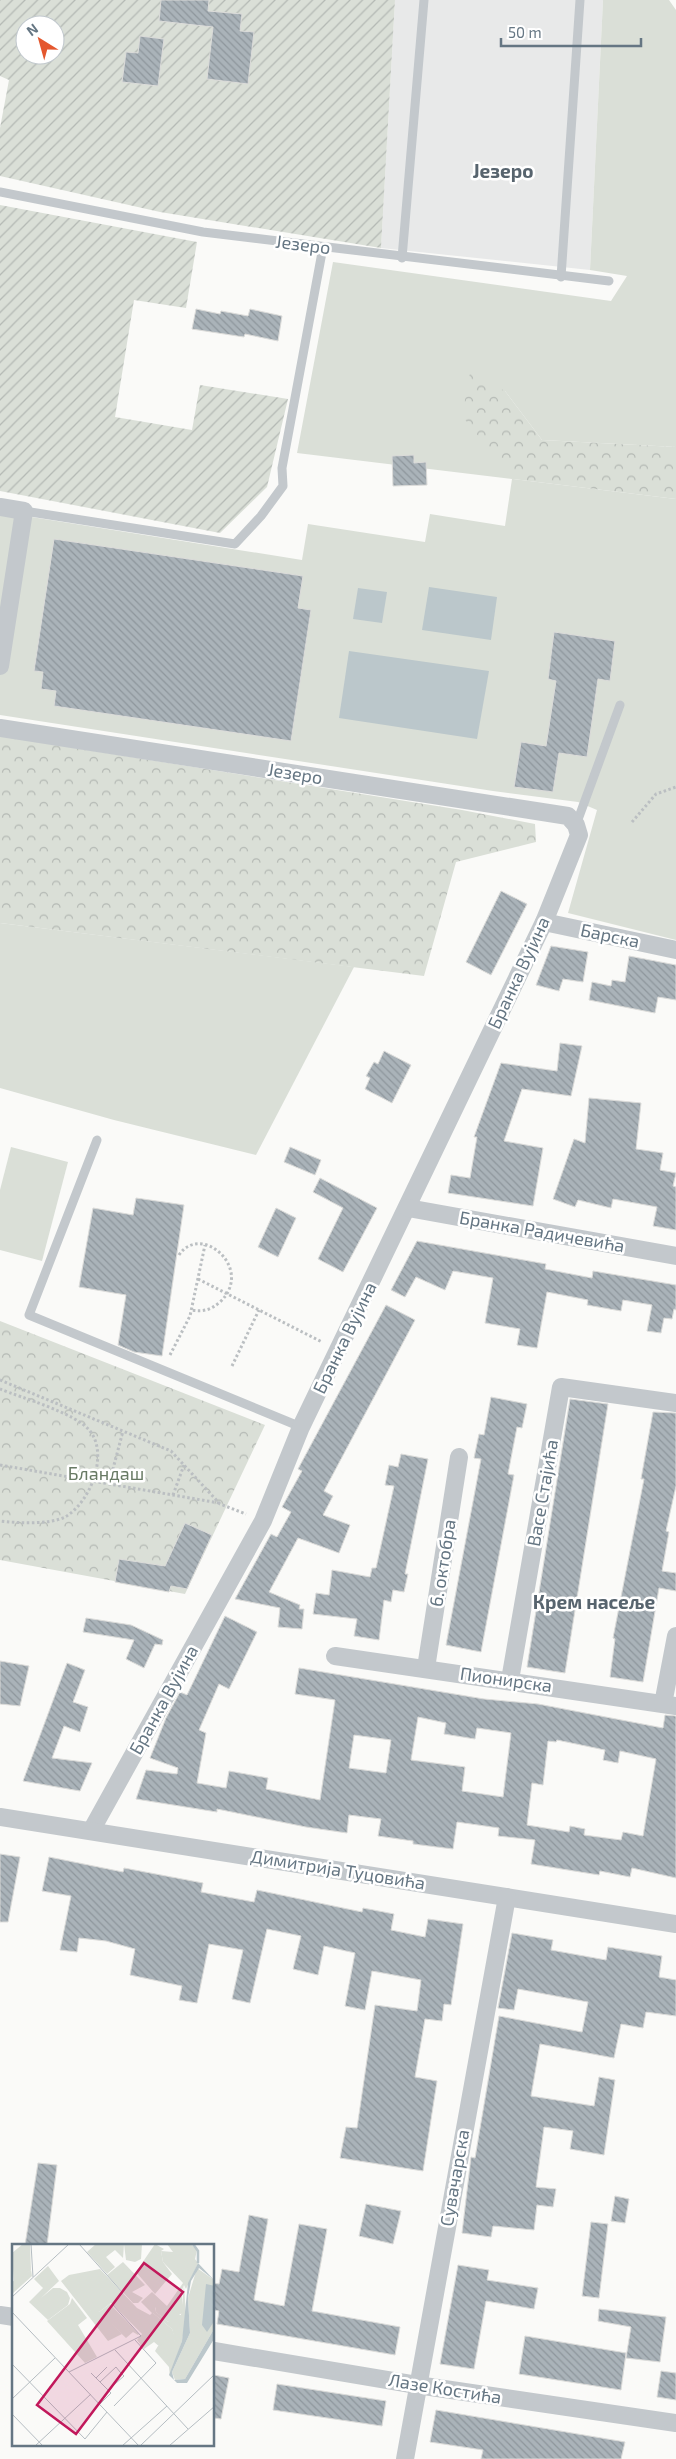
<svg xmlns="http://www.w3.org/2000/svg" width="676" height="2459" font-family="'Exo 2',sans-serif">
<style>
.built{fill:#e8e9e9}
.grass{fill:#dadfd7}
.forest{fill:url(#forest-crowns)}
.garden{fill:url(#garden-furrows);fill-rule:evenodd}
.water{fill:#bbc7cb}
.building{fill:url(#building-back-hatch);stroke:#dcdcda;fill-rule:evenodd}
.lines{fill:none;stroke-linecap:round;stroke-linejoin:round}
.path{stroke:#bbbfc2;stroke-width:3;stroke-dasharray:2.5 2.5;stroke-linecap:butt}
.lane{stroke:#c3c8cc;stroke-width:9}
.street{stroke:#c3c8cc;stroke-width:18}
.labels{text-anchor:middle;stroke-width:5;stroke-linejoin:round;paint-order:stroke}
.street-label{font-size:18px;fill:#657683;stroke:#fff}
.park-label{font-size:18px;fill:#687a64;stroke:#fff}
.neighbourhood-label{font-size:19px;font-weight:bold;fill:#57646e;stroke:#fff}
.inset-river{fill:none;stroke:#bbc7cb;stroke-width:2.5}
.inset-road{fill:none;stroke:#b5bdc2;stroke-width:1}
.view{fill:#c2185b;fill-opacity:0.15;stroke:#c2185b;stroke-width:2.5}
.inset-edge{fill:none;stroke:#657683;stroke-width:2.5}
</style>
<defs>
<pattern id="forest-crowns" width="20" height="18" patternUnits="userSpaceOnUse" patternTransform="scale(1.25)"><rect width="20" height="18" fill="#dadfd7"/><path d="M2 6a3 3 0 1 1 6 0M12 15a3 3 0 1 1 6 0" fill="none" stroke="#b4b9b4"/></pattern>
<pattern id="garden-furrows" width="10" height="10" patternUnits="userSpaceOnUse" patternTransform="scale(1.25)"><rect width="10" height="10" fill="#dadfd7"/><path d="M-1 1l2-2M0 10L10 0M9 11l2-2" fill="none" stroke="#b4b9b4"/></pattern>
<pattern id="building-back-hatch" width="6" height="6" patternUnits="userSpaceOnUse" patternTransform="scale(1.25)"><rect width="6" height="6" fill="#aab3b9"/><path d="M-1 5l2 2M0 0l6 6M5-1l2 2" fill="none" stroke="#8e969c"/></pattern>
</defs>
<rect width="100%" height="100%" fill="#fafaf8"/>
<path class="built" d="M395 0H603L590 270 381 248Z"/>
<g class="grass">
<path d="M603 0H669L676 10V447L542 440 505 391 513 479 676 499V940L568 913 597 810 578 802 493 791 0 715V512L302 560 308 524 425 542 430 514 505 526 512 479 297 453 333 262 611 301 627 276 590 270Z"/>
<path d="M0 923 354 967 256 1155 114 1120 0 1088Z"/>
<path d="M11 1147 68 1162 42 1261 0 1250V1190Z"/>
</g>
<g class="forest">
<path d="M470 373 505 391 542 440 676 447V499L513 479 462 416Z"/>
<path d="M0 736 462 810 535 824 536 842 456 862 424 976 0 923Z"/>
<path d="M0 1321 265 1425 185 1594 0 1560Z"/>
</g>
<g class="garden">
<path d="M0 0H395L381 248 160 212 0 176V128L9 80 0 76ZM25 25H55V55H25Z"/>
<path d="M0 205 197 242 186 308 134 300 115 417 192 430 200 385 288 399 267 487 220 533 0 491Z"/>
</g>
<g class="water">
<path d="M429 587 497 597 491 640 422 630Z"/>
<path d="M358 588 387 592 382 623 353 619Z"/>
<path d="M349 651 489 671 477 739 339 718Z"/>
</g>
<g class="building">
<path d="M161 0H209L208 11 242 14 240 31 254 32 248 84 207 79 213 27 159 21Z"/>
<path d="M140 36 164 39 158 86 122 82 126 52 138 53Z"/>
<path d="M196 309 220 314 221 311 248 316 250 309 282 316 278 341 245 334 244 337 192 329Z"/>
<path d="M414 455V463L426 462 427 485 393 486 392 456Z"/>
<path d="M54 539 303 576 298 608 311 610 291 741 54 706 56 691 41 689 43 672 34 671Z"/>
<path d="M554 632 615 641 610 681 598 679 587 757 559 753 553 792 514 787 521 742 546 746 556 681 548 679Z"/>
<path d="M501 891 527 904 491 975 466 962Z"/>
<path d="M551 946 588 952 583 982 563 979 559 991 536 985Z"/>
<path d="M629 956 676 965V1000L658 997 655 1013 589 1000 592 982 611 986 612 980 625 982Z"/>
<path d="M560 1043 582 1046 571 1096 522 1089 504 1141 543 1148 533 1206 448 1193 451 1175 470 1178 477 1137H474L501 1063 557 1071Z"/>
<path d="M384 1051 411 1065 392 1103 365 1089 370 1078 366 1076 374 1062 378 1064Z"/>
<path d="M589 1098 641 1103 636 1149 663 1153 660 1170 676 1173 673 1186 676 1187V1230L653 1226 657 1207 613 1199 611 1208 578 1200 575 1207 553 1199 574 1139 585 1143Z"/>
<path d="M290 1147 321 1160 315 1175 284 1162Z"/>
<path d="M320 1178 377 1208 343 1272 318 1259 343 1208 313 1192Z"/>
<path d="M136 1198 184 1205 162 1356 134 1352 118 1345 126 1295 79 1287 93 1208 133 1215Z"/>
<path d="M276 1208 296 1218 278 1257 258 1247Z"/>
<path d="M417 1241 546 1264 545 1269 592 1278 593 1271 676 1285V1310L674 1309 672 1319 664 1318 661 1333 647 1331 652 1305 623 1300 621 1311 587 1305 588 1300 547 1292 537 1348 517 1345 520 1329 485 1323 493 1278 453 1271 445 1290 416 1277 405 1297 391 1290Z"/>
<path d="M386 1305 415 1320 324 1491 333 1496 323 1515 350 1525 339 1553 298 1538 269 1592 300 1605 299 1609H304L302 1629 278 1627 280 1608 235 1599 271 1534 277 1537 291 1512 282 1507 302 1471 298 1469Z"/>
<path d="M491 1397 527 1404 522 1428 517 1427 508 1474 514 1475 481 1652 446 1645 481 1459 474 1458 479 1434 484 1435Z"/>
<path d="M570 1399 608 1404 565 1673 527 1667Z"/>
<path d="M653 1412 676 1413V1486L666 1531 669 1532 662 1571 676 1573V1591L659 1588 643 1682 610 1677 615 1639 613 1638 644 1479H641Z"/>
<path d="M401 1454 428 1459 405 1574H408L404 1592 393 1590 391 1602 384 1600 379 1640 354 1636 357 1619 313 1614 316 1593 329 1595 332 1570 370 1577 372 1568H376L394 1486 385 1485 389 1465 398 1467Z"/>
<path d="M185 1523 212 1535 187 1589 171 1586 169 1592 115 1582 119 1559 165 1566Z"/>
<path d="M225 1616 257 1632 229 1689 219 1684 199 1730 206 1733 197 1783 226 1788 229 1771 268 1778 266 1789 320 1800 335 1700 295 1694 299 1668 484 1699 538 1704 663 1728 665 1715 676 1716V1878L632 1868 630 1877 600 1871 599 1875 531 1864 535 1840 498 1836 499 1828 457 1822 453 1849 413 1844V1841L378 1836 381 1819 349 1815 347 1833 306 1827 217 1809V1812L136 1799 146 1770 177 1774 178 1768 150 1758 166 1718 180 1692 187 1695ZM418 1717 446 1723 444 1734 475 1739 477 1728 511 1733 503 1797 462 1791 465 1767 411 1760ZM354 1735 391 1740 386 1773 349 1768ZM557 1740 605 1750 603 1760 618 1763 620 1751 656 1759 643 1836 623 1832 621 1840 584 1835 585 1829 570 1826 569 1832 527 1825 532 1783 543 1785 548 1741 556 1742Z"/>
<path d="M86 1618 131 1625 163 1640 162 1645 155 1644 144 1668 126 1659 134 1640 83 1632Z"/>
<path d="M0 1661 29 1666 20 1706 0 1704Z"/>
<path d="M67 1663 85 1670 73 1702 88 1707 80 1732 64 1726 52 1758 92 1763 80 1791 23 1781Z"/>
<path d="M0 1854 20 1857 8 1922H0Z"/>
<path d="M49 1857 123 1872 124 1868 203 1883 201 1892 254 1902 257 1890 362 1912 363 1908 394 1914 391 1930 425 1937 428 1919 463 1924 451 2005 444 2004 442 2021 425 2019 415 2077 437 2081 423 2171 340 2158 346 2127 357 2128 375 2005 417 2011 421 1980 372 1971 365 2010 345 2006 355 1953 324 1946 318 1975 293 1969 301 1936 267 1929 250 2003 232 1999 243 1950 209 1944 197 2003 179 2000 182 1986 130 1975 135 1949 106 1941 79 1938 77 1952 60 1950 71 1896 42 1891Z"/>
<path d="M512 1933 553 1940 551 1950 606 1960 608 1947 662 1956 659 1977 676 1980V2016L646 2012 643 2028 621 2024 614 2058 540 2044 531 2096 594 2106 599 2077 615 2080 604 2155 570 2149 573 2131 544 2127 536 2187 556 2189 553 2207 537 2205 534 2230 493 2226 491 2237 462 2233 471 2157 475 2158 499 2016 582 2032 588 2002 518 1989 514 2010 498 2008Z"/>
<path d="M38 2163 57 2165 47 2245H25Z"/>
<path d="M615 2196 629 2199 625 2223 611 2221Z"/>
<path d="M366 2204 401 2211 393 2244 359 2236Z"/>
<path d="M249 2215 268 2219 254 2300 284 2306 299 2224 327 2229 312 2311 400 2327 395 2355 217 2324 219 2311 214 2310V2283L219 2284 222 2269 239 2272Z"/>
<path d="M591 2222 608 2224 599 2298 582 2296Z"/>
<path d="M458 2265 489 2270 487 2280 538 2288 534 2309 486 2301 474 2369 440 2364Z"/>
<path d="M599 2309 666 2317 660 2362 626 2358 631 2327 598 2321Z"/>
<path d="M525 2336 626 2353 621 2390 519 2374Z"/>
<path d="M661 2371 676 2373V2400L657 2397Z"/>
<path d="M214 2375 229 2378 221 2419 214 2418Z"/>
<path d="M277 2384 386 2401 382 2426 273 2410Z"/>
<path d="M436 2410 625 2442 621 2459H481L483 2450 430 2442Z"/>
</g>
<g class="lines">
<g class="path">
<path d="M632 822 656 794 676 787"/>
<path d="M179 1255C201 1222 255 1269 220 1302 211 1310 203 1312 191 1310"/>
<path d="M198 1279 322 1342"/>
<path d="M170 1355 190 1316 205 1245"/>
<path d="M232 1366 259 1310"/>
<path d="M0 1380 171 1451 220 1504 246 1514"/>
<path d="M0 1389C22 1398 76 1413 90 1431 109 1455 90 1503 65 1517 49 1525 17 1523 0 1521"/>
<path d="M0 1465 219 1503"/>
<path d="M109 1484 123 1431"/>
<path d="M173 1495 184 1465"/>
</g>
<g class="lane">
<path d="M0 192 203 232 609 281"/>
<path d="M402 258 424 0"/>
<path d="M561 277 580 0"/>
<path d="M24 511 235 544 261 516 283 486 282 468 323 247"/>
<path d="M576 825 620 705"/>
<path d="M97 1140 29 1315 301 1427"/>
</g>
<g class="street">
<path d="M0 507 24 511 0 666"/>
<path d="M0 728 568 816 576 825 579 835 544 922 301 1427 263 1521 91 1831"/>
<path d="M544 922 676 950"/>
<path d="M408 1208 676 1256"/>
<path d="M335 1656 676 1706"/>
<path d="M426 1668 459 1457"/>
<path d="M510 1680 561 1387 676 1403"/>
<path d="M663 1704 676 1636"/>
<path d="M0 1817 676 1924"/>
<path d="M0 2315 14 2317"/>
<path d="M214 2351 417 2385 676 2423"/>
<path d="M405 2459 507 1897"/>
</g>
</g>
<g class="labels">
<g class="street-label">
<text transform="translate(303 245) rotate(7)" y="6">Језеро</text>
<text transform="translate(295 774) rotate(9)" y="6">Језеро</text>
<text transform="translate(610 936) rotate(12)" y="6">Барска</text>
<text transform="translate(519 973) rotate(-65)" y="6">Бранка Вујина</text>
<text transform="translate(542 1232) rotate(10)" y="6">Бранка Радичевића</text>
<text transform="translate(345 1338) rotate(-64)" y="6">Бранка Вујина</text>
<text transform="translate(543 1493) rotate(-80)" y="6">Васе Стајића</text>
<text transform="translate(443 1563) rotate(-81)" y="6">6. октобра</text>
<text transform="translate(506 1680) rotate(8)" y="6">Пионирска</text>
<text transform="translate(164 1700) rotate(-61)" y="6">Бранка Вујина</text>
<text transform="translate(338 1870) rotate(9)" y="6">Димитрија Туцовића</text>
<text transform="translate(455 2178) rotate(-80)" y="6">Сувачарска</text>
<text transform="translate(445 2389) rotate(9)" y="6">Лазе Костића</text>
</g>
<g class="park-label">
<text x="106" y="1480">Бландаш</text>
</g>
<g class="neighbourhood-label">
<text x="503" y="178">Језеро</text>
<text x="594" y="1609">Крем насеље</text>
</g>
</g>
<g transform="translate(12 2244)">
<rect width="202" height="202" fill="#fafaf8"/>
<path d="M112 0H130L129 15 123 18 114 16ZM155 0H179L185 6 183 15 186 19 174 45 172 41 170 46V69L156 78 144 68V63L141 69 160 85 164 96 148 103 142 98 132 105 125 96 130 90 99 59 87 68 78 66 91 71 110 90 96 97 49 37 57 31 88 25 125 64 138 71 140 69 129 58 140 48 155 62 171 39 151 18 149 7 161 8ZM36 22 47 37 29 54 41 44H48L55 48 58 54 56 61 36 76 17 58 31 44 22 35Z" fill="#dadfd7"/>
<path d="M84 0H112L111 14 103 6 94 13 103 23 95 30 75 8ZM185 24 202 36V85L173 135 163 136 160 128 178 89 176 54ZM19 26 20 32 0 50V38ZM172 41 174 73 170 97 158 133 157 123 143 107 146 102 163 96 160 85 141 69 140 63 143 61 144 68 156 78 163 71H169ZM60 54 75 74 66 81 85 113 73 119 35 77 58 60ZM98 60 127 90 126 91 121 88 114 94 91 72 86 75 78 66 82 63 87 68Z" fill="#dadfd7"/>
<path d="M11 0H18L19 26 2 40 0 9Z" fill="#dadfd7"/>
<path d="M143 0 152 5 149 7 151 18 160 30 143 50 124 28ZM111 18 133 41 120 48 131 54 126 59H121L95 31Z" fill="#dadfd7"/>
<path d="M186 19 202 36 187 24 179 37 176 54 178 89 160 128 162 136 173 135 202 85V95L175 139H165L157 131 170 97 176 39ZM194 40 203 42 201 79 195 88 190 81Z" fill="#bbc7cb"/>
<path class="inset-river" d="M181 0 186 7V19"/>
<path class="inset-road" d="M19 0 21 33M0 53 57 0M0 68 127 202M103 106 176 185M0 120 73 195 95 168M57 128 129 92 100 60 111 49 67 0M79 129 99 149 88 160M84 134 95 123M88 138 104 123 108 128 112 132 96 146M0 155 43 114M102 162 144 119 123 96M0 170 31 202M23 202 79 150M110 202 155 162M128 202 203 130M157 202 203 162"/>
<path class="view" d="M132 19 171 48 64 190 25 161Z"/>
<rect width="202" height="202" class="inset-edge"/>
</g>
<g transform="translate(40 40) rotate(323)"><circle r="24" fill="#ffffff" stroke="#c1c8cd"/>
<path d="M0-4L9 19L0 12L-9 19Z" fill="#e4572e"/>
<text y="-8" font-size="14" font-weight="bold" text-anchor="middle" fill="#657683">N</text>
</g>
<path d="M501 38v8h140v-8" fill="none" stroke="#657683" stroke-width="2.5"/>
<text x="508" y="38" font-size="15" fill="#657683" stroke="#ffffff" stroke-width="4" paint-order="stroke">50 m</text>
</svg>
